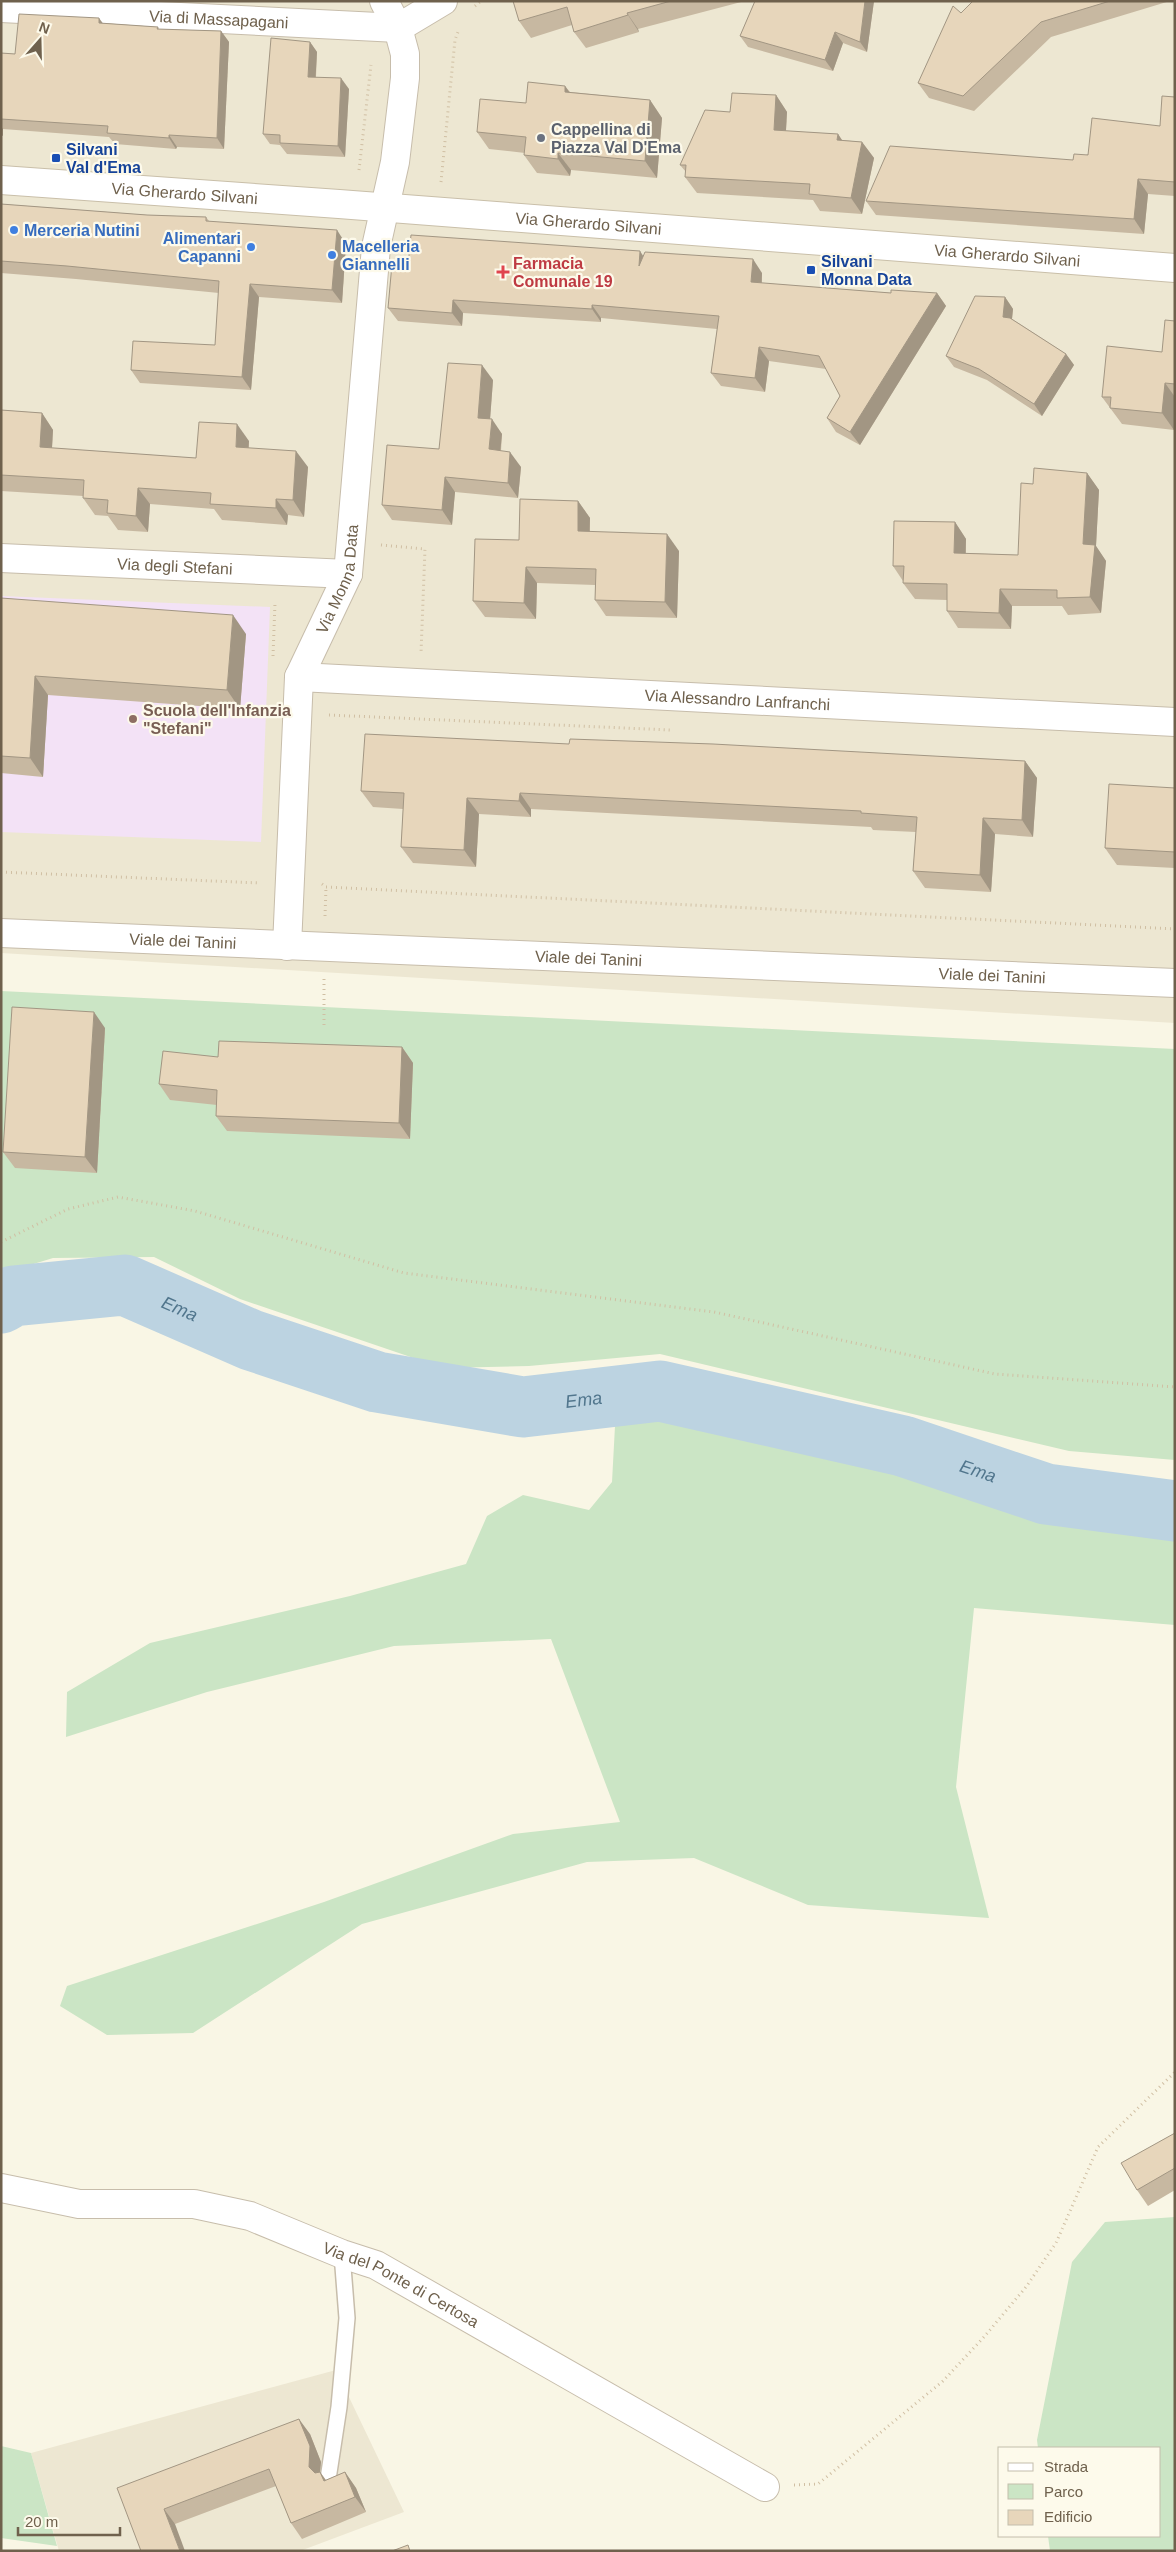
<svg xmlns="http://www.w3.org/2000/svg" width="1176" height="2552" font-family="Helvetica,sans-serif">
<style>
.residential{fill:#ede7d2}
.education{fill:#f3e2f6}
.green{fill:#cbe5c5}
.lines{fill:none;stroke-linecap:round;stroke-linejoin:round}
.river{stroke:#bcd3e1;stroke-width:61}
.service-casing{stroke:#c7bdab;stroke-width:18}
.minor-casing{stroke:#c7bdab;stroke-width:30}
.secondary-casing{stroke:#c9bfa9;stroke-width:30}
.path{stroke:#d0bfa3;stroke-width:3;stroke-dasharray:1 4;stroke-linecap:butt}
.service{stroke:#fff;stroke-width:15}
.minor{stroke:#fff;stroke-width:28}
.secondary{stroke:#fff;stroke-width:28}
.wall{fill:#c7b8a1}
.shaded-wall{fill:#a29683}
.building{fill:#e7d6bb;stroke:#a29683}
.worship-dot{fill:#6b7280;stroke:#fdfaeb;stroke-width:2}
.transit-dot{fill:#1a4fb4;stroke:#fdfaeb;stroke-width:2}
.shop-dot{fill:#3f7fe0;stroke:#fdfaeb;stroke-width:2}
.health-dot{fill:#e0444e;stroke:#fdfaeb;stroke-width:2}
.education-dot{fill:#8d6e63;stroke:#fdfaeb;stroke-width:2}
.labels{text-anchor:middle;stroke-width:4.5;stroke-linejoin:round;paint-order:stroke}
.street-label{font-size:16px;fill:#6f614d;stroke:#fdfaeb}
.worship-label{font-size:16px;font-weight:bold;fill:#5b616d;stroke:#fdfaeb;text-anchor:start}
.transit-label{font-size:16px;font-weight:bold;fill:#164399;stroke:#fdfaeb;text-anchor:start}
.shop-label{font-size:16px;font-weight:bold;fill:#366cbe;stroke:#fdfaeb;text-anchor:start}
.health-label{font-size:16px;font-weight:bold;fill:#be3a42;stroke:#fdfaeb;text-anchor:start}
.education-label{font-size:16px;font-weight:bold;fill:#785e54;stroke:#fdfaeb;text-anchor:start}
.water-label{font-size:18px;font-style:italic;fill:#51768d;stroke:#fdfaeb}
</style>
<rect width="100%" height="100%" fill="#f9f6e5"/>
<g class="residential">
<path d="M1 1H1175V1023L1 953Z"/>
<path d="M336 2370 404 2512 300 2551H59L31 2453Z"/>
</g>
<path class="education" d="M1 596 270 607 261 842 1 832Z"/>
<g class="green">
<path d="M1 991 1175 1049V1460L1069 1451 660 1354 529 1366 443 1368 240 1299 154 1257 53 1258 1 1274Z"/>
<path d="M674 1414 937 1484 1175 1531V1625L974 1608 956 1787 989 1918 808 1905 694 1858 587 1862 362 1924 193 2033 107 2035 60 2006 67 1986 324 1902 513 1834 620 1822 551 1639 394 1646 207 1692 66 1737 67 1692 150 1643 350 1596 466 1564 487 1516 523 1495 589 1510 612 1482 615 1426Z"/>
<path d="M1175 2217V2551H1050L1048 2536H1160V2448H1038L1037 2440 1072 2262 1105 2222Z"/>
<path d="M1 2446 31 2453 57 2546 1 2538Z"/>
</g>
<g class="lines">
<path class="river" id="s1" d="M1 1303 13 1296 125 1285 251 1340 377 1382 523 1407 660 1391 903 1446 1046 1494 1175 1511"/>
<defs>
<path id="service" d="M328 2479 339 2407 347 2318 342 2254"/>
<g id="minor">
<path id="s2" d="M1 8 398 28 443 1"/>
<path id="s3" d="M1 558 348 574"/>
<path id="s4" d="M299 677 1175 722"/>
<path id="s5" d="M1 933 1175 983"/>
<path id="s6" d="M287 946 299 677 348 574 376 247 395 162 405 78V54L398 28 384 1"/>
<path id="s7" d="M1 2188 79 2204H194L250 2216 342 2254 376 2265 765 2487"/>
</g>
<g id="secondary">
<path id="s8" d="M1 180 339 204 1175 268"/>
</g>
</defs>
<use href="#service" class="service-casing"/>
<use href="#minor" class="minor-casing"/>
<use href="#secondary" class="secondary-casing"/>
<g class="path">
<path d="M475 6 481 1"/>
<path d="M359 170 371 65"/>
<path d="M441 182 455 40 459 29"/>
<path d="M381 545 425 549 421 653"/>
<path d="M273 656 275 603"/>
<path d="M329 715 670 730"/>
<path d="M1 872 260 883"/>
<path d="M322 884 326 887 1175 929"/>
<path d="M325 916 326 887"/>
<path d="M324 1025V978"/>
<path d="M1 1242 68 1209 118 1197 195 1211 404 1273 714 1312 995 1374 1175 1387"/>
<path d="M794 2485 818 2484 943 2381 984 2337 1026 2287 1056 2243 1098 2147 1175 2072"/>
</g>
<use href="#service" class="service"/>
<use href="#minor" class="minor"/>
<use href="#secondary" class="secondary"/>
</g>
<g class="wall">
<path d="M513 1H745L638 29 639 32 586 48 574 32 572 25 531 38 519 21Z"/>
<path d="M755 1H874L867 52 843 43 833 71 748 47 740 36Z"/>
<path d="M973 1H1170L1051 37 974 111 929 98 918 83 961 13Z"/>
<path d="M103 23 158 27 159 29 221 31 229 42 224 149 177 147 176 149 115 144 109 137 3 129V136L1 135V53L15 54Z"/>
<path d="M310 42 317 52 316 77 349 89 345 157 287 154 280 145 270 144 263 134Z"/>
<path d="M565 86 570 92 650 100 662 118 657 178 571 170 570 176 537 173 524 155 525 153 489 149 477 132 526 103Z"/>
<path d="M776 95 787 112 786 131 838 134 842 140 862 142 874 158 862 214 820 211 813 200 697 193 685 177 686 172 680 165 730 112Z"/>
<path d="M1175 97V196L1148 194 1144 234 876 215 866 201 1073 160 1160 126Z"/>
<path d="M1 204 147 215 206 217 209 221 346 244 342 303 259 297 251 390 140 383 131 370 215 345 219 293 76 279 1 273Z"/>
<path d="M643 256 762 273V283L891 293H937L946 306 860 445 836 432 827 418 840 396 826 369 769 361 765 392 721 386 711 373 717 329 601 318V322L463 313 462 326 398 321 388 308 408 265Z"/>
<path d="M1005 297 1013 309 1012 319 1066 354 1074 365 1042 416 987 380 954 367 946 356Z"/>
<path d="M1175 321V422L1174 430 1122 424 1102 397 1162 352Z"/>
<path d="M493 380 490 419 502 434 501 451 521 467 518 498 455 492 452 525 392 520 382 505 439 449Z"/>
<path d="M1 410 42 413 53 430 52 448 196 458 249 441V448L308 467 304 517 288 515 287 525 222 520 214 509 150 504 148 532 118 530 108 516 95 515 83 498V496L1 491Z"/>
<path d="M1087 473 1099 490 1096 546 1106 561 1101 613 1068 615 1062 606H1012L1011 629 958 628 947 611V600L915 599 903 583V581L893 566 955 522 966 539V553L1018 555 1033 484Z"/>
<path d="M578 501 590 518V532L679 551 677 618 606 616 595 600V585L537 583 536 619 485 617 473 601 519 540Z"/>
<path d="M1 598 246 634 240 709 48 695 43 777 1 773Z"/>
<path d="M569 744 1025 761 1037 778 1033 837 995 834 991 892 925 888 913 871 916 832 873 830 871 827 531 809V817L479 814 476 867 413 863 401 847 403 809 373 807 361 791Z"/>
<path d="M1175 788V868L1117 865 1105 848Z"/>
<path d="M105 1028 97 1173 15 1168 3 1152Z"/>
<path d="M402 1047 413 1063 410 1139 227 1131 216 1116 217 1105 170 1100 159 1084 218 1057Z"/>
<path d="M1175 2133V2190L1148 2206 1137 2190Z"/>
<path d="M310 2434 321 2462 320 2472 326 2480 345 2472 356 2488 366 2512 302 2539 291 2523 276 2486 175 2524 117 2488Z"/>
</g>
<g class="shaded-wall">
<path d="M865 1H874L867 52 860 42Z"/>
<path d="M627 13 638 29 639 32 628 15Z"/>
<path d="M99 18 107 29 99 23Z"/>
<path d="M221 31 229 42 224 149 217 138Z"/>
<path d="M835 32 843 43 833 71 825 60Z"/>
<path d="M310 42 317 52 315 87 308 77Z"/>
<path d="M341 78 349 89 345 157 338 146Z"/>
<path d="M565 86 577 103 565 92Z"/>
<path d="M776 95 787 112 785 146 774 130Z"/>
<path d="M650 100 662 118 657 178 645 161Z"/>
<path d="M1 126 3 129V136L1 134Z"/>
<path d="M838 134 849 151 837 140Z"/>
<path d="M169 135 177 147 176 149 169 138Z"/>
<path d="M862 142 874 158 862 214 851 198Z"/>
<path d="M558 153 571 170 570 176 558 159Z"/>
<path d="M1138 179 1148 194 1144 234 1134 219Z"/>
<path d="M337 230 346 244 342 303 332 290Z"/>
<path d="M640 251 649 265 639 266Z"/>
<path d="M753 259 762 273 761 295 751 282Z"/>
<path d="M250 284 259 297 251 390 242 377Z"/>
<path d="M937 293 946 306 860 445 850 432Z"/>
<path d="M1005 297 1013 309 1011 328 1003 317Z"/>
<path d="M453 300 463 313 462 326 452 313Z"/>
<path d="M592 305 601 318V322L592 309Z"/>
<path d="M759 347 769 361 765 392 755 378Z"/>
<path d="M1066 354 1074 365 1042 416 1034 404Z"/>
<path d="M482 365 493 380 489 433 478 418Z"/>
<path d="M1165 383 1175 397 1174 430 1162 413Z"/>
<path d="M42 413 53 430 51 464 40 447Z"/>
<path d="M492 419 502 434 499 464 489 449Z"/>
<path d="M237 424 249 441 247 463 236 447Z"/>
<path d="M296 451 308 467 304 517 293 500Z"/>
<path d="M510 452 521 467 518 498 508 483Z"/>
<path d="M1087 473 1099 490 1096 546 1106 561 1101 613 1090 597 1083 544Z"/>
<path d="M445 477 455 492 452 525 442 510Z"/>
<path d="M138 488 150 504 148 532 136 516Z"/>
<path d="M276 499 288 515 287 525 276 508Z"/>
<path d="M578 501 590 518 589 548 578 531Z"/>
<path d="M955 522 966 539 965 569 954 553Z"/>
<path d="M667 534 679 551 677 618 665 602Z"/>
<path d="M526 567 537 583 536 619 524 603Z"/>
<path d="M1000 589 1012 606 1011 629 999 613Z"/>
<path d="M233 615 246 634 240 709 227 690Z"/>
<path d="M35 676 48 695 43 777 30 758Z"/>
<path d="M1025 761 1037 778 1033 837 1022 820Z"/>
<path d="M520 793 531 809V817L519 801Z"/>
<path d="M467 798 479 814 476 867 464 850Z"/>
<path d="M983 818 995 834 991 892 980 875Z"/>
<path d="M94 1012 105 1028 97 1173 85 1157Z"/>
<path d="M402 1047 413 1063 410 1139 399 1123Z"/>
<path d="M299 2419 310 2434 321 2462 320 2472 331 2488 320 2483 309 2467Z"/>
<path d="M345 2472 356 2488 366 2512 355 2497Z"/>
<path d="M164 2509 175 2524 185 2551H180Z"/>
</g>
<g class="building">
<path d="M513 1H671L627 13 628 15 574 32 567 7 519 21Z"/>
<path d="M755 1H865L860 42 835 32 825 60 740 36Z"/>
<path d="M973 1H1110L1041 22 963 96 918 83 953 6 961 13Z"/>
<path d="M19 14 99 18V23L158 27 157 29 221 31 217 138 169 135V138L107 133 108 126 1 119V53L15 54Z"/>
<path d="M271 38 310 42 308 77 341 78 338 146 280 143V135L263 134Z"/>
<path d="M528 82 565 86V92L650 100 645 161 558 153V159L524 155 526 137 477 132 480 99 526 103Z"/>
<path d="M732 93 776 95 774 130 838 134 837 140 862 142 851 198 809 194 810 184 685 177 686 165H680L705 110 730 112Z"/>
<path d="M1162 96 1175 97V182L1138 179 1134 219 866 201 890 146 1073 160 1074 154 1088 155 1092 118 1160 126Z"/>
<path d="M1 204 147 215 206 217V221L337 230 332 290 250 284 242 377 131 370 133 341 215 345 219 281 67 266 1 261Z"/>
<path d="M411 235 640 251 639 266 645 252 753 259 751 282 891 293V290L937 293 850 432 827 418 840 396 819 356 759 347 755 378 711 373 719 316 592 305V309L453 300 452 313 388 308 392 264 408 265Z"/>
<path d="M975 296 1005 297 1003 317 1010 318 1066 354 1034 404 979 369 946 356Z"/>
<path d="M1165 320 1175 321V384L1165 383 1162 413 1110 408 1111 397H1102L1107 346 1162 352Z"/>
<path d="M448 363 482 365 478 418 492 419 489 449 510 452 508 483 445 477 442 510 382 505 387 445 439 449Z"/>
<path d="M1 410 42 413 40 447 196 458 199 422 237 424 236 447 296 451 293 500 276 499V508L210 504 211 493 138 488 136 516 107 513 108 500 83 498 84 480 1 475Z"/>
<path d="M1034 468 1087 473 1083 544 1095 545 1090 597 1057 598V590L1000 589 999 613 947 611V584L903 583 904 566H893L894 521 955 522 954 553 1018 555 1021 483 1033 484Z"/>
<path d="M520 499 578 501V531L667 534 665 602 595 600 596 569 526 567 524 603 473 601 475 539 519 540Z"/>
<path d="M1 598 233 615 227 690 35 676 30 758 1 756Z"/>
<path d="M365 734 569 744 570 739 713 744 1025 761 1022 820 983 818 980 875 913 871 917 817 861 813V811L520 793 519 801 467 798 464 850 401 847 404 793 361 791Z"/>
<path d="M1109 784 1175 788V852L1105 848Z"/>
<path d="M12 1007 94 1012 85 1157 3 1152Z"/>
<path d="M219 1041 402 1047 399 1123 216 1116 217 1090 159 1084 163 1051 218 1057Z"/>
<path d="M1175 2133V2168L1137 2190 1121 2163Z"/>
<path d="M299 2419 310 2446 309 2467 315 2473 320 2472 324 2481 345 2472 355 2497 291 2523 269 2469 164 2509 180 2551H141L117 2488Z"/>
<path d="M408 2545 410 2551H392Z"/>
</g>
<circle class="worship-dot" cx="541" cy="138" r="5"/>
<g class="transit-dot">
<rect x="51" y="153" width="10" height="10" rx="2.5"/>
<rect x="806" y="265" width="10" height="10" rx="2.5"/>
</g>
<g class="shop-dot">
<circle cx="14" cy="230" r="5"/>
<circle cx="251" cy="247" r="5"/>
<circle cx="332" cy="255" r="5"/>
</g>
<path class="health-dot" d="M500.5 264.5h5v5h5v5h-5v5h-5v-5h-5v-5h5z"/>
<circle class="education-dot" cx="133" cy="719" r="5"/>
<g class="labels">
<g class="street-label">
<text dy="6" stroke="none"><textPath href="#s2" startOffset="218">Via di Massapagani</textPath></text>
<text dy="6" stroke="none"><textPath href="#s8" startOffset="184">Via Gherardo Silvani</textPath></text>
<text dy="6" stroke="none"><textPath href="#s8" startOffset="589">Via Gherardo Silvani</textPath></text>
<text dy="6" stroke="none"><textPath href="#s8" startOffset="1009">Via Gherardo Silvani</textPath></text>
<text dy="6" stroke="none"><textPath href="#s3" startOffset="174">Via degli Stefani</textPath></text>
<text dy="6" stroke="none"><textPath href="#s6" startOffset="376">Via Monna Data</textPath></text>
<text dy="6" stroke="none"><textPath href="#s4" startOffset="439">Via Alessandro Lanfranchi</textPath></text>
<text dy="6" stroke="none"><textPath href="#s5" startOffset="182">Viale dei Tanini</textPath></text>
<text dy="6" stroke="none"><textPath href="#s5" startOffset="588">Viale dei Tanini</textPath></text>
<text dy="6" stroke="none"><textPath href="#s5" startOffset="992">Viale dei Tanini</textPath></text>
<text dy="6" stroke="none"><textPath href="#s7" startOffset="418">Via del Ponte di Certosa</textPath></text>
</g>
<g class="worship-label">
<text x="551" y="135">Cappellina di<tspan x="551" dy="18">Piazza Val D'Ema</tspan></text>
</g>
<g class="transit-label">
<text x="66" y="155">Silvani<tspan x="66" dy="18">Val d'Ema</tspan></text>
<text x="821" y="267">Silvani<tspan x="821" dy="18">Monna Data</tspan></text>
</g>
<g class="shop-label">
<text x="24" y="236">Merceria Nutini</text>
<text x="241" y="244" text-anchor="end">Alimentari<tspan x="241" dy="18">Capanni</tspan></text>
<text x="342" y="252">Macelleria<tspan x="342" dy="18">Giannelli</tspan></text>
</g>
<g class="health-label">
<text x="513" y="269">Farmacia<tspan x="513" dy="18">Comunale 19</tspan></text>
</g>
<g class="education-label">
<text x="143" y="716">Scuola dell'Infanzia<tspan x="143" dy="18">"Stefani"</tspan></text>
</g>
<g class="water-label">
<text dy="6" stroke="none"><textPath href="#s1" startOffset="186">Ema</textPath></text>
<text dy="6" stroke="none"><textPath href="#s1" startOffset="606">Ema</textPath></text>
<text dy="6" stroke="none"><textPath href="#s1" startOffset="1011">Ema</textPath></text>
</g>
</g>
<rect width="1176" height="2552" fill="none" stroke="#6f614d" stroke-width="5"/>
<rect x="998" y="2447" width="162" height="90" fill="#fdfaeb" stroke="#c4bdac"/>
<rect x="1008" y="2463" width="25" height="8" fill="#ffffff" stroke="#c4bdac"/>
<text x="1044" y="2472" font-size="15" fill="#6f614d">Strada</text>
<rect x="1008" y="2484" width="25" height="15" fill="#cbe5c5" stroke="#c4bdac"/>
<text x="1044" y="2497" font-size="15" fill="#6f614d">Parco</text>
<rect x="1008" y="2510" width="25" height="15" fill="#e7d6bb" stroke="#c4bdac"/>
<text x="1044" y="2522" font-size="15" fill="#6f614d">Edificio</text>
<g transform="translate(40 40) rotate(20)" stroke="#fdfaeb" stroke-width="4" paint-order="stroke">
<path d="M0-4L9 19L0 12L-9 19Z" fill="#6f614d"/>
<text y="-8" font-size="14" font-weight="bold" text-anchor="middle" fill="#6f614d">N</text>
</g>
<path d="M18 2527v8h102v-8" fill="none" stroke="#6f614d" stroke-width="2.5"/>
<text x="25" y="2527" font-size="15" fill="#6f614d" stroke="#fdfaeb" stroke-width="4" paint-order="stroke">20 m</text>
</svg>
